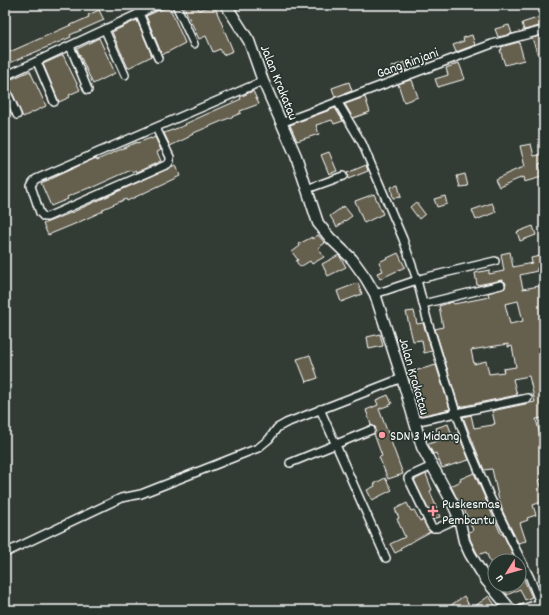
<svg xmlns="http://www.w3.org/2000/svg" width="549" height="615" font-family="Dekko,sans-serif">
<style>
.building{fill:#655f4e;stroke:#fff;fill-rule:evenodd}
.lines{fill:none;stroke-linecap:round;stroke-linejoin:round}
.street-casing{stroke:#fff;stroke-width:10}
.secondary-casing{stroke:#fff;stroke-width:13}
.street{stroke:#26332d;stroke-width:7}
.secondary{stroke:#26332d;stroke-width:10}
.poi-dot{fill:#ff9aa2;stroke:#26332d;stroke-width:1.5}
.labels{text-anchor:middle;stroke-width:3;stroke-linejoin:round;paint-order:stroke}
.street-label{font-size:14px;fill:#fff;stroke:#26332d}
.poi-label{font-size:14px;fill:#fff;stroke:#26332d;text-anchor:start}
</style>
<rect width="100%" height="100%" fill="#333c34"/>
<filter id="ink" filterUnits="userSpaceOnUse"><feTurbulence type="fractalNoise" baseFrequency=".025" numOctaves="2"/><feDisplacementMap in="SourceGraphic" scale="8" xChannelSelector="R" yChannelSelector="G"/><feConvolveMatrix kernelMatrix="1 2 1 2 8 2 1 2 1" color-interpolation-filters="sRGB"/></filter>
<g filter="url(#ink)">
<g class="building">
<path d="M183 5H197L199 10 214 5 233 51 223 55 220 49 213 52 206 36 199 39Z"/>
<path d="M169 6 185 43 162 55 146 16Z"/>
<path d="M99 10 104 20 70 35 71 37 5 65V54L89 17 88 15Z"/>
<path d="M540 17 543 25 524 30 522 23Z"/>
<path d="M137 20 152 56 128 68 112 32Z"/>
<path d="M509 25 512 34 498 37 495 29Z"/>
<path d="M472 35 475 45 456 52 453 45 464 41 463 38Z"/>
<path d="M544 35V53L538 55 532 38Z"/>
<path d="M99 38 115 73 93 84 77 49Z"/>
<path d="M519 42 524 60 505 65 500 50H502L501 47Z"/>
<path d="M63 55 80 90 69 95 70 97 59 102 43 64Z"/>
<path d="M405 62 407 70 393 76 391 67Z"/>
<path d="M459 63 465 79 438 87 435 79 448 75 446 68Z"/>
<path d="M30 71 46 106 23 117 7 81Z"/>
<path d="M410 80H412L418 97 404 102 398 84Z"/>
<path d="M349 82 352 91 335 97 332 88Z"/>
<path d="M253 91 259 104 240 111 241 113 189 135V137L170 146 164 133 186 125 185 124 207 114 241 99 240 97Z"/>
<path d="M365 97 370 112 353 118 345 104Z"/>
<path d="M335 108 343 121 334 124 332 120 316 125 319 134 297 141 290 125Z"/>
<path d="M155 137 161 150 157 152 161 161 137 172 136 170 132 172 131 170 91 188V187L67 197 68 199 51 206 41 183 96 158 97 160 137 142V143L151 138V139Z"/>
<path d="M531 144 534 156 544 154V163L539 164 542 177 524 182 523 177 499 187 495 179 518 169 525 167 520 146Z"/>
<path d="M329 152 337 171 329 174 321 155Z"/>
<path d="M176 165 180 176 146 192 127 201 126 199 103 209V211L77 223 48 235 43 224 73 212Z"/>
<path d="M366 165 368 171 348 179 347 173Z"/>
<path d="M465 174 468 186 460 187 457 176Z"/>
<path d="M398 185 401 197 393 198 391 187Z"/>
<path d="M374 194 383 214 364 223 355 201Z"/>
<path d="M445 196 447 204 437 207 434 199Z"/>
<path d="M416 202 425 214 419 219 410 207Z"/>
<path d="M492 203 496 212 476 220 472 210Z"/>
<path d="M344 206 352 216 337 227 330 216Z"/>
<path d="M533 226 536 235 520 241 517 232Z"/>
<path d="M318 235 325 243 318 248 324 257 312 264 310 261 300 267 296 261 298 260 292 252 300 246 299 244 312 237V239Z"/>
<path d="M510 252 513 267 532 263 531 258 544 255V266L537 268V271L520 275 523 289 544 285V298H542L544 309 542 310 544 321V418L536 419 540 435H544V446L542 447 544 454V479L539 480 544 494V501L533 505 536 515 527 518 528 520 520 523 526 541 518 543 503 512 498 496 492 469 484 470 463 417 471 415 474 428 493 425V424H495L492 411 535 402 529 376 513 379 517 395 459 407 435 329 443 327 439 306 452 302 454 304 489 297 488 293 505 288 506 283 502 280 477 285 475 273 489 270V274L504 271 501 254ZM518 301 523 321 510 324 505 304ZM508 344V347L512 346 516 367 503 369 504 372 489 374 486 361 474 364 471 350Z"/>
<path d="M398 253 405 267 380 279 377 273 383 271 379 262Z"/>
<path d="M339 255 346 267 328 276 322 264Z"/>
<path d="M358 283 362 294 341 302 337 291Z"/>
<path d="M414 311 417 324 423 323 432 351 424 353 422 340 413 341 406 312Z"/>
<path d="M380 334 383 346 369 349 367 337Z"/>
<path d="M310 355 318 378 306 382 297 359Z"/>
<path d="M436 365 450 409 420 416 407 373Z"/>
<path d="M388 395 392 404 379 409 403 474 388 479 379 457 382 456 374 434 376 428 374 426 371 425 366 410 378 405 376 400Z"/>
<path d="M448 424 452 435 458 433 469 460 442 468 436 453 433 454 428 444 440 440 436 428Z"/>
<path d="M474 473 501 534H503L516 561H495V574L486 552 478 555 470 539 469 532 473 530 461 502 459 503 451 486 461 481 460 479Z"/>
<path d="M426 474 432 490 430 491 440 517 433 519 414 480Z"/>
<path d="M385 478 392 490 372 500 367 490 375 486 374 484Z"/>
<path d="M407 503 411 511 414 510 420 521 423 520 430 532 400 548 401 550 395 553 390 544 405 537 397 519 399 518 395 509Z"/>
<path d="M519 569 532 597 525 600 520 589 507 595 503 585H519Z"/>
<path d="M464 596 471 609 489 596 495 605 488 610H444Z"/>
</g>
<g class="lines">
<defs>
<g id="street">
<path d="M176 5 194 44"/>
<path d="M139 13 158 58"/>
<path d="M105 30 125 75"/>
<path d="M70 46 88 90"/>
<path d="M37 62 54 102"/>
<path d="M5 76 157 5"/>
<path d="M5 88 17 115"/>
<path d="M337 101 362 143 403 239 417 280 427 319 456 413 468 445 490 497 530 578 540 603"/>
<path d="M281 123 492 44 544 30"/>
<path d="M156 128 170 157V161L168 164 47 217H44L40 213 31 186 33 182 36 179 263 81"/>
<path d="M307 189 343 176"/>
<path d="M375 294 423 278 495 261"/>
<path d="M423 304 501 285"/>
<path d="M320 409 386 558"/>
<path d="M414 422 528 398"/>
<path d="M290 463 371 430"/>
<path d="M432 466 410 476 408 478 431 526 433 528H437L459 518"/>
<path d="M5 553 121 498 141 494 258 448 269 439 277 428 286 423 402 378"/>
<path d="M519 610 544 602"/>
</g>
<path id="secondary" d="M226 5 249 41 263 81 296 156 318 223 330 238 352 259 365 277 375 294 402 378 422 447 452 502 459 518 464 541 470 554 486 580 511 610"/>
</defs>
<use href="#street" class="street-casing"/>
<use href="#secondary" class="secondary-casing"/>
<use href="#street" class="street"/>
<use href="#secondary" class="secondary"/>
</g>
</g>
<g class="poi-dot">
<circle cx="382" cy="435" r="4"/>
<path d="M431 505h4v4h4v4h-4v4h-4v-4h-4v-4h4z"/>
</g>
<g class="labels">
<g class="street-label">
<text transform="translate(407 62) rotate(-20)" y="5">Gang Rinjani</text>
<text transform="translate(280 82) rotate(68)" y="5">Jalan Krakatau</text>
<text transform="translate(415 376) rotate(74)" y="5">Jalan Krakatau</text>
</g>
<g class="poi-label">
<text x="390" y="440">SDN 3 Midang</text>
<text x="442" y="508">Puskesmas<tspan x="442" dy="16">Pembantu</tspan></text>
</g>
</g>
<rect width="549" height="615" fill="none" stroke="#26332d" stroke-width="20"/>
<rect x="10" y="10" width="529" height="595" fill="none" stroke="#fff" stroke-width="1.5" filter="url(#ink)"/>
<g transform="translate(507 573) rotate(233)"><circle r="19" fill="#26332d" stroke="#7d8581"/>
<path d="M0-3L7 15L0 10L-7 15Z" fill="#ff9aa2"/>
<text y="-6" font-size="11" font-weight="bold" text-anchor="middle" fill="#ffffff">U</text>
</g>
</svg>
